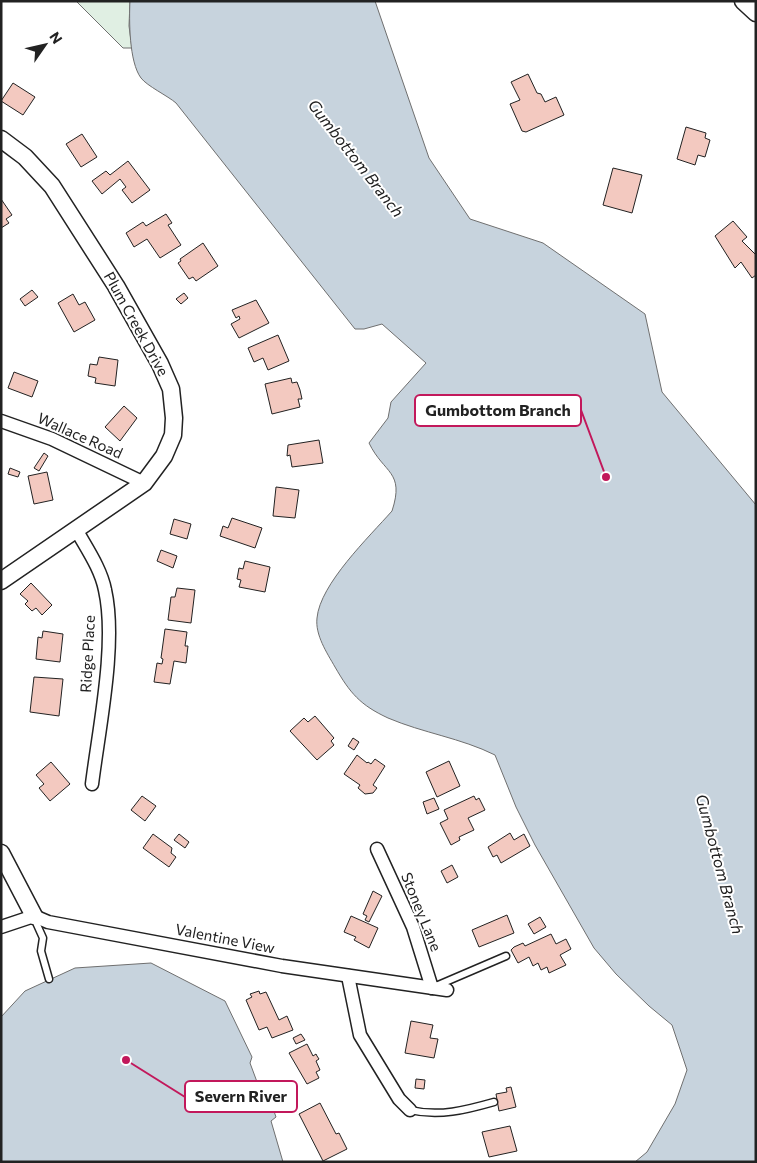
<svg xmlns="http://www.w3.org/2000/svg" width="757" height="1163" font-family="Commissioner,sans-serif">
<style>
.green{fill:#e0efe3;stroke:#6f6f6f}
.water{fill:#c7d3dd;stroke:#6f6f6f}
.building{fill:#f3c9c0;stroke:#222}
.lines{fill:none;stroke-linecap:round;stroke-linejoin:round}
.service-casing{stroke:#222;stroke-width:9}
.minor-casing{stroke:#222;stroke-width:15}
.tertiary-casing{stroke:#222;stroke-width:19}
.service{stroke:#fff;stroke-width:6}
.minor{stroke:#fff;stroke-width:12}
.tertiary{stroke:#fff;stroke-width:16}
.labels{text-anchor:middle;stroke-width:4;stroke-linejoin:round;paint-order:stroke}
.street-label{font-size:15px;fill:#222;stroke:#fff}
.water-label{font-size:16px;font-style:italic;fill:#222;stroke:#fff}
.leader{fill:none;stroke:#c2185b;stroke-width:2}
.callout-dot{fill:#c2185b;stroke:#fff;stroke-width:2}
.callout{fill:#fff;stroke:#c2185b;stroke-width:2}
.callout-label{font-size:16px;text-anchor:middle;font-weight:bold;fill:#222}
</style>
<rect width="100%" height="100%" fill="#fff"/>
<path class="green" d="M76 1H130L129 26 132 48H123Z"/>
<g class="water">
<path d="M130 1H375L429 158 470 219 543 243 645 314 662 392 756 505V1162H635L647 1152 675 1104 687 1070 672 1025 649 1006 616 974 594 948 535 845 516 807 495 755C461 738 423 733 388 718 360 705 350 693 335 667 327 653 315 635 317 618 320 584 369 537 392 511 405 471 384 474 369 443L388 418 391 402 426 363 382 324 364 329H355L176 103C168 96 147 86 141 78 129 62 129 20 130 1Z"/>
<path d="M151 963 225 1001 252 1057 250 1063 263 1098 270 1100 276 1117 271 1121 283 1162H1V1017L25 991 75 968Z"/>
</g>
<g class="building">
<path d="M528 74 537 93 541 94 545 102 556 97 564 115 526 132 522 131 510 104 520 100 511 82Z"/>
<path d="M13 83 35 97 23 115 1 101Z"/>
<path d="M686 127 706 133 705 138 710 140 705 157 698 155 695 165 677 159Z"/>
<path d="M82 134 97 157 81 167 66 144Z"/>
<path d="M128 161 150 190 132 203 122 190 126 187 120 179 102 194 92 181 106 171 110 175Z"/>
<path d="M613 168 642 175 632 213 603 205Z"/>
<path d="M1 199 12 215 6 219 9 223 1 228Z"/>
<path d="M166 214 172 223 168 225 181 245 160 258 147 239 134 247 126 233 143 222 146 226Z"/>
<path d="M733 221 747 237 742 241 756 255V275L752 278 741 262 735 268 715 236Z"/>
<path d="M203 243 218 266 196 281 193 277 189 279 178 263 181 261 180 259Z"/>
<path d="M32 290 38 297 25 306 20 299Z"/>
<path d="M184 293 188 298 181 304 176 299Z"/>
<path d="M73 294 79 305 85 302 95 320 74 332 58 303Z"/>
<path d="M256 300 269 323 239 338 231 324 240 319 239 316 236 318 232 310Z"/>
<path d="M278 335 289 361 268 370 263 358 254 362 248 348Z"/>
<path d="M99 357 118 360 115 386 95 383 96 378 88 376 90 364 97 365Z"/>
<path d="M14 372 38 381 32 397 8 388Z"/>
<path d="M291 378 292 383 297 382 300 390 302 399H298L300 407 272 414 265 384Z"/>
<path d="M124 406 137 418 120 441 105 427Z"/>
<path d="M319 440 323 463 292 467 290 455 287 456 288 445Z"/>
<path d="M44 453 48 456 39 471 34 468Z"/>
<path d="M10 468 20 472 18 477 8 474Z"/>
<path d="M47 472 53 500 34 504 28 476Z"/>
<path d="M276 487 299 490 295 518 273 516Z"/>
<path d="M232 518 262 528 255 548 220 536 223 526 228 528Z"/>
<path d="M174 519 191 524 187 539 170 534Z"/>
<path d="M161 550 177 556 173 568 157 561Z"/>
<path d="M245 561 270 567 265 592 239 587 241 580 237 579 239 568 243 569Z"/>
<path d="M31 583 52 605 42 615 36 608 32 611 25 604 28 601 20 594Z"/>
<path d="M177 588 195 590 191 623 168 620 171 597H175Z"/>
<path d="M165 629 187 632 185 646H188L186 663 174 661 170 684 154 682 157 663 162 664 163 659 161 658Z"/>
<path d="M43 631 63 634 60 662 36 659 38 637 42 638Z"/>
<path d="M34 677 63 679 59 716 30 712Z"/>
<path d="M315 716 334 738 331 741 334 745 317 760 290 731 304 718 308 722Z"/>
<path d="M353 738 359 742 354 750 348 746Z"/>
<path d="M357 755 367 763 368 762 371 764 375 759 385 766 373 785 377 788 373 793 365 794 358 788 360 785 344 774Z"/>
<path d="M449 761 460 786 437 797 426 772Z"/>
<path d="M51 762 70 784 50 801 39 788 44 784 36 775Z"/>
<path d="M142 796 156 806 145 821 131 810Z"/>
<path d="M474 796 476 800 479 798 485 810 468 818 474 830 459 837 460 840 451 845 440 823 448 819 444 810Z"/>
<path d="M434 798 439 809 427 814 423 802Z"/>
<path d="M510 833 514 840 524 834 530 846 501 863 497 855 493 857 488 847Z"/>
<path d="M153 834 172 848 171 853 176 857 169 867 143 848Z"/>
<path d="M179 834 189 842 185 848 174 840Z"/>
<path d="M452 865 458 877 447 883 441 871Z"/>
<path d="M373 891 382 896 369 922 365 920 367 916 363 914Z"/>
<path d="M507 915 514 933 479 947 472 930Z"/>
<path d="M351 916 378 928 369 948 354 940 356 937 344 932Z"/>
<path d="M540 917 546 927 534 934 528 924Z"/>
<path d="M551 934 556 944 566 939 571 949 560 955 566 965 549 973 547 967 541 970 538 963 533 966 529 957 518 963 511 950 514 947 523 943 525 946Z"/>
<path d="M259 991 260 994 266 992 279 1020 287 1016 293 1030 272 1038 267 1027 259 1030 246 1000 252 997 250 994Z"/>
<path d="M411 1021 433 1025 430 1038 438 1039 434 1058 405 1053Z"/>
<path d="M301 1034 305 1040 296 1044 293 1038Z"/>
<path d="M307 1044 313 1056 316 1054 317 1056 319 1059 316 1061 320 1070 316 1072 319 1078 307 1084 289 1053Z"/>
<path d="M416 1079 425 1080 424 1089 415 1088Z"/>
<path d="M511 1087 516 1107 499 1111 496 1094 507 1092 506 1088Z"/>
<path d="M320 1103 336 1134 339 1133 347 1149 323 1161 299 1114Z"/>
<path d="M510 1126 517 1151 489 1157 482 1132Z"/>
</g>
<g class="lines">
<defs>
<g id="service">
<path d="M34 918 43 938 41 951 49 979"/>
<path d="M436 986 506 956"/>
<path d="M410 1110C439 1117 466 1110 494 1102"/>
</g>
<g id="minor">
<path d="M1 421 52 439 144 483"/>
<path d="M77 531C87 549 101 569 105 590 117 643 99 728 92 784"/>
<path d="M377 849 413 927 432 988"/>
<path d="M1 927 34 916 48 922 282 966 447 990"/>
<path d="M348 976 360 1035 399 1099 410 1110"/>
</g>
<g id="tertiary">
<path d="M743 1 756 13"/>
<path d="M1 139 25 157 52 186 116 286 160 364 171 389 174 418 173 435 164 456 144 483 1 581"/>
<path d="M1 853 34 916"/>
</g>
</defs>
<use href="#service" class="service-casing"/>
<use href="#minor" class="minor-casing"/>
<use href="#tertiary" class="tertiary-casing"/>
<use href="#service" class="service"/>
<use href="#minor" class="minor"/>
<use href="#tertiary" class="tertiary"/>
</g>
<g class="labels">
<g class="street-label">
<text transform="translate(136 324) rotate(61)" y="5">Plum Creek Drive</text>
<text transform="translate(80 436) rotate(24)" y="5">Wallace Road</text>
<text transform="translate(88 654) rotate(-87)" y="5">Ridge Place</text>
<text transform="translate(421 912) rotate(68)" y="5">Stoney Lane</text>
<text transform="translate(225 939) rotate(11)" y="5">Valentine View</text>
</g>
<g class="water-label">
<text transform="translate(356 158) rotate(52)" y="6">Gumbottom Branch</text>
<text transform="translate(720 864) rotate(75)" y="6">Gumbottom Branch</text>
</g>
</g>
<path class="leader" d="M606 477L581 410M126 1060L185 1097"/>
<g class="callout-dot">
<circle cx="606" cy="477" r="5"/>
<circle cx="126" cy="1060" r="5"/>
</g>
<g class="callout">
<rect x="415" y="395" width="166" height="31" rx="5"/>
<rect x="185" y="1081" width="112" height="31" rx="5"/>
</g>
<g class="callout-label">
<text x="498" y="416">Gumbottom Branch</text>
<text x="241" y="1102">Severn River</text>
</g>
<rect width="757" height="1163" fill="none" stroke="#222222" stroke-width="5"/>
<g transform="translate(45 45) rotate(56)" stroke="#ffffff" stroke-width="4" paint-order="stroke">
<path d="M0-4L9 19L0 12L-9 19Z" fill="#222222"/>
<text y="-8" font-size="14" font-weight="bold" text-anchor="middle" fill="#222222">N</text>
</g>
</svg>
